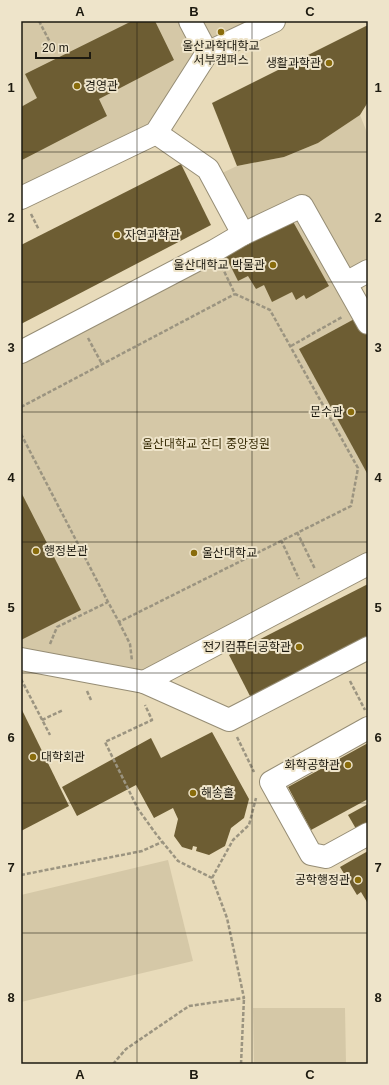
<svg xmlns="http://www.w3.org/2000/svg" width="389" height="1085" font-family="Arial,'Noto Sans KR',sans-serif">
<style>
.built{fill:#e8dbba}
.green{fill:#d5c8a7}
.building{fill:#6d5d33}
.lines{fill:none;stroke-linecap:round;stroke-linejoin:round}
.street-casing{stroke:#968d75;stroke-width:24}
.path{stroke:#9b9480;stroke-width:2.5;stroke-dasharray:4 2;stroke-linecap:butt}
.street{stroke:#fff;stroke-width:22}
.grid{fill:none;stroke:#1d1a10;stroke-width:1;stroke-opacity:0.55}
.poi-dot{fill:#896c0c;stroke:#eee4ca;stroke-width:1.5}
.labels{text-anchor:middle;stroke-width:4;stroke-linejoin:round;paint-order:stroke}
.poi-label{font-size:12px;fill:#1d1a10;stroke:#eee4ca;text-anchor:end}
.park-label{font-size:12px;fill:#3a2e08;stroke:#eee4ca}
.neatline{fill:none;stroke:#1d1a10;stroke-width:1.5}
.grid-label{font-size:13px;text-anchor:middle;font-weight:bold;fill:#1d1a10}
</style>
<rect width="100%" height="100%" fill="#eee4ca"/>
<rect class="built" x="21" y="21" width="347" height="1043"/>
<g class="green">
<path d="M21 21H181L200 53 156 123 21 190Z"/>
<path d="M202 21H248L212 39Z"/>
<path d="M360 115 368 135V264L347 275 302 200 249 227 222 173 237 166 284 157 318 143Z"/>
<path d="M302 206 368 323V564L144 682 21 659V352Z"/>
<path d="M168 860 193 961 21 1002V895Z"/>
<path d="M253 1008H345L346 1064H254Z"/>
</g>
<g class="building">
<path d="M132 21H155L174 60 99 99 107 116 22 160 21 107 37 98 25 74Z"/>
<path d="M368 25V102L360 115 318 143 284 157 237 166 212 103Z"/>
<path d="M181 164 211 225 21 324V245Z"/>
<path d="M291 218 329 286 306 299 304 295 296 300 292 292 272 302 264 285 256 289 248 276 238 281 224 253Z"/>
<path d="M358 317 368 335V475L299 349Z"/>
<path d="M21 492 81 610 21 640Z"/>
<path d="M368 584V639L251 698 229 655Z"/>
<path d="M21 708 69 806 21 831Z"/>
<path d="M212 732 249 799 244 818 231 828 225 846 209 855 196 851 197 847 193 846 192 850 182 847 174 836 178 819 173 808 154 818 136 785 77 816 62 787 151 738 161 758Z"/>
<path d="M368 743V799L311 830 288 787Z"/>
<path d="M368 804V830L359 834 348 815Z"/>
<path d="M368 851V901L367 902 361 892 357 895 340 867Z"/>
</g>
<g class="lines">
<defs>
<g id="street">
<path d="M207 53 274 21"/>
<path d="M156 133 208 169 243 234"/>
<path d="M21 198 156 133 207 53 190 21"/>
<path d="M346 283 368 271"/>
<path d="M21 352 214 251 243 234 302 206 368 323"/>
<path d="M21 659 144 682 229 720 368 648"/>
<path d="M144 682 368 564"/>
<path d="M368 728 271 782 311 854 326 857 368 834"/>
</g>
</defs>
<use href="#street" class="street-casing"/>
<g class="path">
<path d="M39 21 54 50"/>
<path d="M21 22 22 21"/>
<path d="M31 214 39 230"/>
<path d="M88 338 102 364"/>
<path d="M291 346 342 317"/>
<path d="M21 407 235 294"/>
<path d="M21 434 108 602"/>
<path d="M297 532 315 569"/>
<path d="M281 540 299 579"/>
<path d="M119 622 130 644 132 661"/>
<path d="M50 644 57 627 108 602 119 622 351 506 358 468 270 310 235 294 223 269"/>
<path d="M21 679 50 735"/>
<path d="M350 681 365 710"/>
<path d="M87 691 91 700"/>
<path d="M42 720 63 710"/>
<path d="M237 737 254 772"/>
<path d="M21 875 142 851 162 842"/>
<path d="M212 878 233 840 249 825 256 798"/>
<path d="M113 1064 126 1049 189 1006 244 998 227 918 212 878 178 861 156 834 138 809 105 742 152 720 145 705"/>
<path d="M241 1064 244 998"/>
</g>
<use href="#street" class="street"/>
</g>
<path class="grid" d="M137 21V1064M252 21V1064M21 152H368M21 282H368M21 412H368M21 542H368M21 673H368M21 803H368M21 933H368"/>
<g class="poi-dot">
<circle cx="221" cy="32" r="4"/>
<circle cx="329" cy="63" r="4"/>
<circle cx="77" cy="86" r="4"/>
<circle cx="117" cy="235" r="4"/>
<circle cx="273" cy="265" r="4"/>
<circle cx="351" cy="412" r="4"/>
<circle cx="36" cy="551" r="4"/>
<circle cx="194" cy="553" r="4"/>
<circle cx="299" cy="647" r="4"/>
<circle cx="33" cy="757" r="4"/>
<circle cx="348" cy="765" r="4"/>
<circle cx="193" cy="793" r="4"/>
<circle cx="358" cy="880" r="4"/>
</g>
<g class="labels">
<g class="poi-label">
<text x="221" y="50" text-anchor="middle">울산과학대학교<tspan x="221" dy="14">서부캠퍼스</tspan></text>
<text x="321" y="67">생활과학관</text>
<text x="85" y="90" text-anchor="start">경영관</text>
<text x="125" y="239" text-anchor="start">자연과학관</text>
<text x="265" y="269">울산대학교 박물관</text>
<text x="343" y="416">문수관</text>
<text x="44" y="555" text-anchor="start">행정본관</text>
<text x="202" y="557" text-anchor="start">울산대학교</text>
<text x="291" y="651">전기컴퓨터공학관</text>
<text x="41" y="761" text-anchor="start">대학회관</text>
<text x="340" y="769">화학공학관</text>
<text x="201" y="797" text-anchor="start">해송홀</text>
<text x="350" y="884">공학행정관</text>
</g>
<g class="park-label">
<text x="206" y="448">울산대학교 잔디 중앙정원</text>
</g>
</g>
<rect width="389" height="1085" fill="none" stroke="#eee4ca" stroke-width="44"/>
<path d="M36 52v6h54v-6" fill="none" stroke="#1d1a10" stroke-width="2"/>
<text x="42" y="52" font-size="12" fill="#1d1a10" stroke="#eee4ca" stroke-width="3" paint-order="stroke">20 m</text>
<rect x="22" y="22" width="345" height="1041" class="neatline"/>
<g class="grid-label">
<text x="80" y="16">A</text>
<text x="194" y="16">B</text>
<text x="310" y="16">C</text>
<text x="11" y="92">1</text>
<text x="378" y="92">1</text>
<text x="11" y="222">2</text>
<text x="378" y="222">2</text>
<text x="11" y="352">3</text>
<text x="378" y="352">3</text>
<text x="11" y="482">4</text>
<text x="378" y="482">4</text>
<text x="11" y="612">5</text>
<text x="378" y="612">5</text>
<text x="11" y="742">6</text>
<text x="378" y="742">6</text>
<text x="11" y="872">7</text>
<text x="378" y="872">7</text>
<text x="11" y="1002">8</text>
<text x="378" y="1002">8</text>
<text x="80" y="1079">A</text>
<text x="194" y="1079">B</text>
<text x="310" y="1079">C</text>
</g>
</svg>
